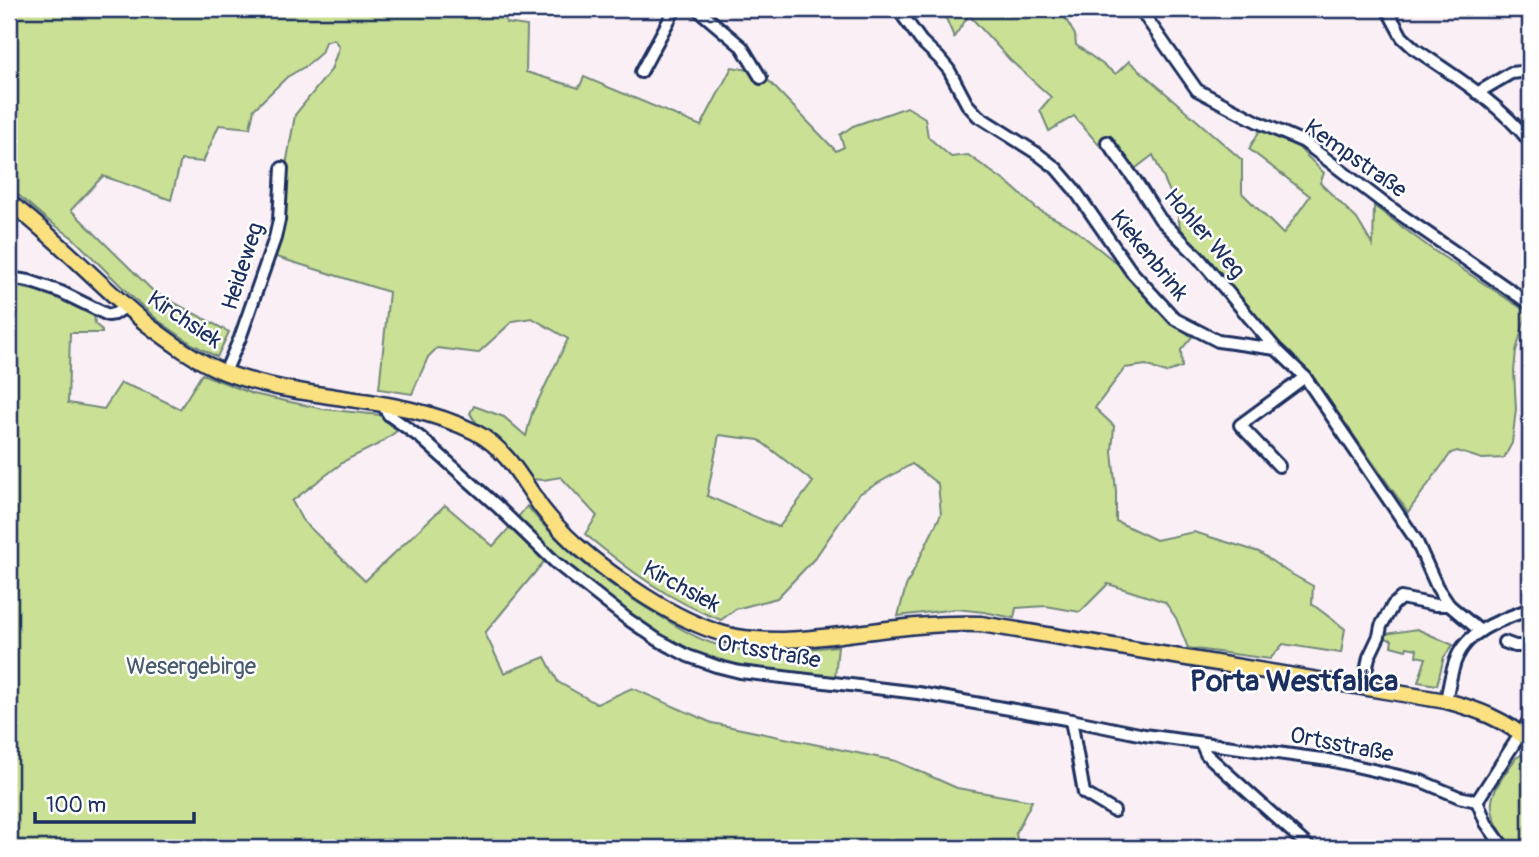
<svg xmlns="http://www.w3.org/2000/svg" width="1539" height="857" font-family="Pangolin,sans-serif">
<style>
.green{fill:#cae095;stroke:#72887a;stroke-width:2;fill-rule:evenodd}
.lines{fill:none;stroke-linecap:round;stroke-linejoin:round}
.minor-casing{stroke:#1b2f5e;stroke-width:16}
.major-casing{stroke:#1b2f5e;stroke-width:19}
.minor{stroke:#fff;stroke-width:10}
.major{stroke:#fbe080;stroke-width:14}
.labels{text-anchor:middle;stroke-width:5;stroke-linejoin:round;paint-order:stroke}
.street-label{font-size:23px;fill:#1b2f5e;stroke:#fff}
.park-label{font-size:23px;fill:#475b6c;stroke:#fff}
.district-label{font-size:30px;font-weight:bold;fill:#1b2f5e;stroke:#fff}
</style>
<rect width="100%" height="100%" fill="#faeff5"/>
<filter id="ink" filterUnits="userSpaceOnUse"><feTurbulence type="fractalNoise" baseFrequency=".0143" numOctaves="2"/><feDisplacementMap in="SourceGraphic" scale="14" xChannelSelector="R" yChannelSelector="G"/><feConvolveMatrix kernelMatrix="1 2 1 2 8 2 1 2 1" color-interpolation-filters="sRGB"/></filter>
<g filter="url(#ink)">
<g class="green">
<path d="M9 9H504L506 23 527 26 526 72 579 88 584 77 701 126 732 67 760 72 836 151 844 147 840 135 853 126 907 107 925 118 928 137 951 157 968 155 1009 184 1037 209 1073 228 1129 273 1166 318 1192 337 1181 350 1182 367 1165 373 1146 365 1125 368 1095 408 1114 426 1112 452 1116 491V521L1156 540 1194 532 1259 552 1286 571 1313 586 1312 604 1345 629 1341 653 1283 644 1270 659 1188 648 1176 618 1165 602 1108 584 1080 612 1046 606 1016 608 1014 618 984 612 956 609 898 616 906 586 941 514 938 484 912 464 859 494 815 558 777 598 736 609 721 620C671 602 626 568 585 534L597 516 561 477 543 480 531 479C522 466 514 453 503 443 492 433 476 427 470 413L474 406 504 417 526 436 532 413 568 339 532 318 513 321 478 353 437 348 428 357 412 394 379 389 389 292 270 255 295 115 331 70 339 47 334 39 325 42 321 53 306 66 287 77 254 109 250 128 219 125 203 162 181 160 171 200 103 176 71 210 154 292 229 332 217 357 192 344 159 321 132 297 73 238 45 218 9 187ZM719 435 759 440 813 482 779 527 707 496Z"/>
<path d="M942 9H1060L1075 35 1076 45 1116 74 1129 61 1242 160V193L1283 234 1310 196 1249 149 1260 130 1298 147 1324 173 1320 183 1357 219 1373 246 1374 206 1433 250 1527 312 1516 351 1514 371 1516 409 1512 443 1504 458 1482 459 1457 451 1451 453 1408 512 1314 379 1290 352 1264 328 1231 286 1188 238 1180 227 1176 205 1153 155 1132 171 1111 138 1099 145 1074 116 1049 131 1040 110 1051 97 1010 60 969 15 954 37Z"/>
<path d="M19 287C47 292 68 301 94 313L95 324 102 330V333H70L68 403 104 409 121 383 148 393 180 409 202 374 253 394 323 409 380 415 401 428 379 444 346 460 292 501 302 520 365 581 445 505 493 546 512 525 547 558 485 633 504 673 545 657 558 682 597 704 632 688 712 723 896 761 957 788 1032 801 1016 833 1018 848H9V318Z"/>
<path d="M527 506C565 554 615 591 668 621 686 632 705 643 726 647 763 656 801 649 838 646L835 677 745 668 702 657 643 626 590 588 516 520Z"/>
<path d="M1417 629 1453 645 1444 657 1437 685 1418 682 1426 658 1416 656 1417 649 1407 647 1406 650 1391 646 1392 640 1385 638V634Z"/>
<path d="M1521 755 1527 757 1530 761V848H1512C1482 806 1487 798 1516 758Z"/>
</g>
<g class="lines">
<defs>
<g id="minor">
<path d="M697 9 742 47 761 78"/>
<path d="M898 9 921 41 939 58 949 70 967 104 978 116 1038 154 1056 168 1074 189 1131 271 1175 319 1218 341 1276 349"/>
<path d="M1140 9 1197 90 1258 122 1304 142 1381 201 1530 304"/>
<path d="M1387 9 1402 37 1415 49C1456 77 1499 103 1530 142"/>
<path d="M641 72 675 9"/>
<path d="M1477 93 1511 73 1530 71"/>
<path d="M1107 142 1135 180 1160 219 1198 257 1276 349 1305 377 1416 540 1437 587 1449 605 1480 631"/>
<path d="M9 278 29 281 61 292 108 315 114 314 126 307"/>
<path d="M225 372 240 338 275 238 279 220 282 168"/>
<path d="M382 404 389 415 421 438 497 506 556 563 626 618 658 640 688 656 716 666 740 672 918 693 1066 719 1144 735 1329 760 1421 781 1459 797 1477 801"/>
<path d="M1279 466 1240 425 1305 377"/>
<path d="M1504 642 1515 646H1530"/>
<path d="M1363 686 1369 657 1379 636 1381 626 1393 605 1401 598 1435 605H1449"/>
<path d="M1446 701C1449 686 1451 670 1457 657 1469 629 1504 619 1530 609"/>
<path d="M1071 720 1084 793 1114 811"/>
<path d="M1201 743 1206 754 1310 848"/>
<path d="M1477 801 1530 719"/>
<path d="M1477 801 1486 823 1504 848"/>
</g>
<path id="major" d="M9 202C58 239 100 286 148 325 172 343 196 361 224 372 305 403 397 393 475 432 506 448 522 479 541 507 551 520 563 533 575 544 614 578 674 620 724 634 741 639 761 640 779 640 800 640 820 637 841 635 887 629 934 622 981 624L1446 701C1477 709 1506 720 1530 742"/>
</defs>
<use href="#minor" class="minor-casing"/>
<use href="#major" class="major-casing"/>
<use href="#minor" class="minor"/>
<use href="#major" class="major"/>
</g>
</g>
<g class="labels">
<g class="street-label">
<text transform="translate(1356 158) rotate(35)" y="8">Kempstraße</text>
<text transform="translate(1205 233) rotate(49)" y="8">Hohler Weg</text>
<text transform="translate(1150 255) rotate(51)" y="8">Kiekenbrink</text>
<text transform="translate(242 266) rotate(-72)" y="8">Heideweg</text>
<text transform="translate(185 319) rotate(34)" y="8">Kirchsiek</text>
<text transform="translate(682 586) rotate(28)" y="8">Kirchsiek</text>
<text transform="translate(769 651) rotate(10)" y="8">Ortsstraße</text>
<text transform="translate(1342 744) rotate(11)" y="8">Ortsstraße</text>
</g>
<g class="park-label">
<text x="191" y="674">Wesergebirge</text>
</g>
<g class="district-label">
<text x="1294" y="691">Porta Westfalica</text>
</g>
</g>
<rect width="1539" height="857" fill="none" stroke="#fff" stroke-width="35"/>
<rect x="18" y="18" width="1504" height="822" fill="none" stroke="#1b2f5e" stroke-width="2.5" filter="url(#ink)"/>
<path d="M35 812v10h159v-10" fill="none" stroke="#1b2f5e" stroke-width="3.5"/>
<text x="46" y="812" font-size="21" fill="#1b2f5e" stroke="#ffffff" stroke-width="5" paint-order="stroke">100 m</text>
</svg>
